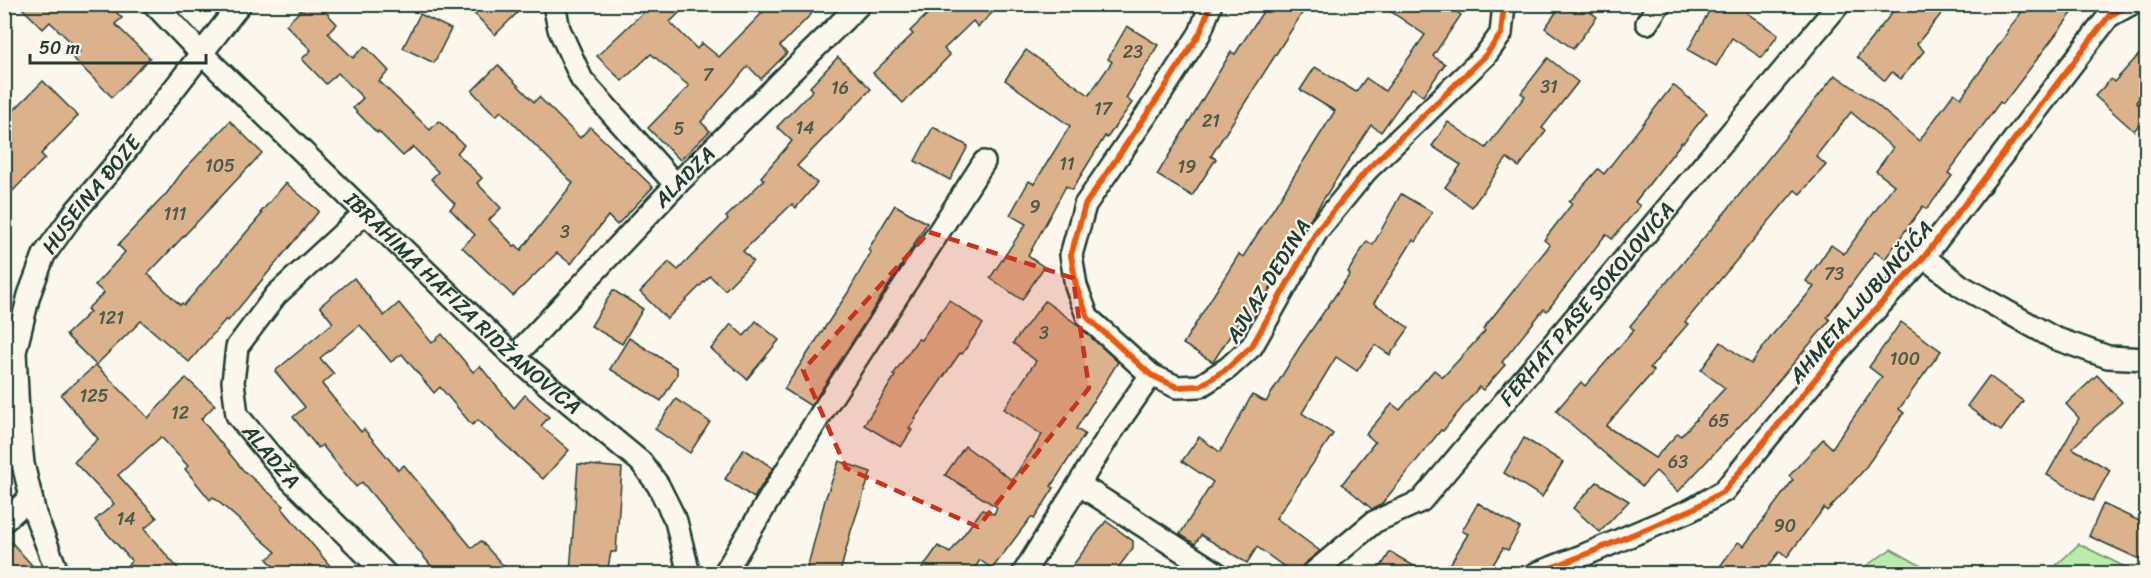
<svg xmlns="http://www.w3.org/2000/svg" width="2151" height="578" font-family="Sriracha,sans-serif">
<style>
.green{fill:#baebab;stroke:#6c9470;stroke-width:1.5}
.building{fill:#dcb28d;stroke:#1f3d34;stroke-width:1.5;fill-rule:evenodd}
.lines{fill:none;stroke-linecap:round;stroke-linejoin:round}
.minor-casing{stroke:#1f3d34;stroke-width:26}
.minor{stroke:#fbf7ec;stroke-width:21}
.cycleway-casing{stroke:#fbf7ec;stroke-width:10}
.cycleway{stroke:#e8590c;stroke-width:6}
.marked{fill:#c8321e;fill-opacity:0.2;stroke:#c8321e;stroke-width:4.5;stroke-dasharray:12 8;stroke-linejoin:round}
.labels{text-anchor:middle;stroke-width:4.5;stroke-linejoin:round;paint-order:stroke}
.number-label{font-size:18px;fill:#4e5a4a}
.street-label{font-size:21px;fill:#1f3d34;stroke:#fbf7ec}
</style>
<rect width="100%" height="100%" fill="#fbf7ec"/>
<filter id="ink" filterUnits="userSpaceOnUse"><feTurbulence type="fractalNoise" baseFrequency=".0167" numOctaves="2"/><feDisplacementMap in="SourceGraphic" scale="12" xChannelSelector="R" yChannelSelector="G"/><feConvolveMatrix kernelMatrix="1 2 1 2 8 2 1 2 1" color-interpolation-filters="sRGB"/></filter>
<g filter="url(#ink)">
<g class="green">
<path d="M2079 544 2137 573H2048Z"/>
<path d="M1891 549 1934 573H1856Z"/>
</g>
<g class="building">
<path d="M18 4H108L122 18 115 24 150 58 112 97 73 58 80 51 50 22 43 29Z"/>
<path d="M307 4H318L337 24 328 33 353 58 365 46 389 71 379 81 430 130 439 121 464 145 457 153 482 178 477 183 501 208 489 220 514 246 516 245 521 250 573 183 501 111 496 116 472 91 498 65 534 102 539 97 580 138 590 127 653 187 617 225 608 216 571 264 557 253 513 296 462 247 475 235 450 209 455 204 431 179 438 172 413 147 403 156 378 131 377 133 353 108 363 98 338 73 326 84 302 59 311 50 286 25Z"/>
<path d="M465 4H526L495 35Z"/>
<path d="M652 4H688L670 22 697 49 702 43 719 57 771 4H821L780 46 787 53 761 79 748 66 701 122 710 131 680 160 648 128 689 86 651 54 622 81 597 56Z"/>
<path d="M938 4H1001L978 27 973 21 944 49 950 55 903 103 873 73 913 34 910 31Z"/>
<path d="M1268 4H1308L1211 156 1216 159 1192 196 1157 175 1231 52 1235 54Z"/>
<path d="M1380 4H1445L1461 15 1433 56 1445 64 1423 96 1412 88 1381 132 1371 125 1274 276 1276 277 1253 319 1244 314 1213 362 1183 344 1239 254 1243 257 1335 111 1300 90 1315 67 1356 92 1366 78 1385 91 1425 35Z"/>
<path d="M1562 4H1579L1597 17 1573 49 1545 28Z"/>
<path d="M1713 4H1751L1747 13 1778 35 1762 58 1732 38 1716 66 1688 50Z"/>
<path d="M1899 4H1949L1917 44 1924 51 1901 79 1892 72 1885 81 1857 57Z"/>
<path d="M2028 4H2079L2003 104 2000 102 1948 173 1952 176 1927 209 1923 206 1885 259 1875 252 1827 317 1830 320 1748 417 1678 492 1656 471 1642 486 1556 411 1581 382 1585 386 1634 330 1630 326 1732 204 1835 75 1870 99 1919 141 1954 93 1961 98 2008 32 2007 31ZM1851 112 1893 148 1876 171 1894 185 1844 254 1831 245 1806 281 1814 287 1773 334 1751 364 1721 342 1701 370 1725 388 1681 436 1678 433 1655 458 1606 426 1654 371 1650 368 1688 324 1685 322 1795 190 1800 194 1826 165 1816 156Z"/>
<path d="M420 14 451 29 434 63 403 48Z"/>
<path d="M1127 26 1158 45 1126 98 1132 103 1107 138 1105 136 1072 190 1066 186 1028 256 1044 267 1022 300 990 278 1026 224 1010 215 1029 181 1034 184 1070 126 1005 80 1026 50 1089 95 1112 62 1108 59Z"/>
<path d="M2146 47V91L2136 102 2146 112V116L2134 131 2095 96 2111 79 2114 82Z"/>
<path d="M838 57 871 89 797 166 817 183 796 208 792 204 743 251 753 261 725 290 710 276 667 319 640 292 669 262 678 270 728 219 726 217 764 180 761 177 792 141 777 127 813 90 810 87Z"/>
<path d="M1548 58 1578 82 1542 128 1546 131 1519 167 1507 158 1472 207 1445 187 1461 165 1432 146 1448 122 1486 148 1525 96 1521 93Z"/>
<path d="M43 81 78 116 41 154 45 158 4 200V120Z"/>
<path d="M1673 85 1707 113 1683 143 1682 142 1635 202 1640 206 1612 239 1606 234 1547 311 1544 309 1502 362 1505 365 1483 390 1479 387 1443 431 1441 430 1381 505 1372 509 1342 484 1375 442 1366 434 1392 404 1400 410 1434 370 1443 377 1485 331 1483 329 1550 245 1544 240 1572 204 1569 202 1598 169 1604 174Z"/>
<path d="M230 121 262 153 148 274 180 305 182 303 184 305 262 214 260 213 286 183 319 211 228 321 226 319 189 362 141 321 96 365 148 418 186 378 215 405 201 419 243 470 284 506 282 508 336 573H280L267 559 276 552 213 497 210 500 185 469 188 466 161 437 118 475 157 518 144 529 182 573H118L132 561 95 520 114 504 74 462 98 439 61 395 96 365 66 335 90 312 87 309 104 293 95 285 125 252 118 245 167 193 183 171Z"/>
<path d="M933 127 968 146 950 180 915 161Z"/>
<path d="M1401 194 1432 212 1416 242 1413 240 1374 303 1409 328 1390 355 1375 345 1357 371 1336 357 1302 413 1333 434 1276 518 1320 551 1303 565 1300 573H1293L1257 547 1247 563 1201 535 1195 544 1180 534 1213 482 1182 461 1199 437 1220 452 1252 395 1266 402 1299 348 1350 274 1348 272 1367 241 1373 245Z"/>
<path d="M895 205 927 223 903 263 811 406 784 389 847 294 871 252 868 250Z"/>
<path d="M354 278 384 316 399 303 432 343 442 334 473 372 480 366 514 408 525 395 549 417 541 426 569 450 543 479 478 420 472 425 440 387 434 393 402 354 391 362 360 325 320 358 334 374 322 384 361 432 364 429 398 470 404 465 472 548 481 541 510 573H437L362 482 356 487 322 445 318 448 293 417 305 407 275 371 333 323 320 306Z"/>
<path d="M613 290 643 309 622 344 591 326Z"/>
<path d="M949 300 983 324 962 354 960 353 915 418 916 419 909 428 912 430 901 447 864 425 895 376 893 375 918 339 921 340Z"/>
<path d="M1045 301 1078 325 1118 362 1076 429 1085 434 1051 486 1054 488 1034 519 1031 517 992 569 980 560 974 569 980 573H919L938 546 950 553 982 510 994 514 997 507 945 475 965 446 1012 480 1042 435 1004 409 1036 361 1013 343Z"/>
<path d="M756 321 779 340 747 379 711 349 731 324 744 336Z"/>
<path d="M1901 322 1941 351 1899 409 1904 413 1863 471 1827 511 1824 508 1787 557 1780 551 1763 573H1715L1738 542 1744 546 1793 480 1789 476 1823 439 1832 448 1882 377 1869 367Z"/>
<path d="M629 338 677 368V375L661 401 610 369Z"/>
<path d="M2097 375 2122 402 2072 448 2110 470 2093 501 2047 475 2079 418 2066 404Z"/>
<path d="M1989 376 2023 401 2001 431 1967 406Z"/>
<path d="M676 399 710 422 690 453 655 429Z"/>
<path d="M1524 438 1563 462 1542 497 1504 473Z"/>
<path d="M744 449 773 468 754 498 725 479Z"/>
<path d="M839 461 871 472 851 531 840 573H806L825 500Z"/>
<path d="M578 464 622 468 616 552H611L607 573H570Z"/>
<path d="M1597 482 1629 501 1600 532 1573 508Z"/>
<path d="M1478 503 1520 528 1508 550 1503 548 1488 573H1445L1468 534 1462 531Z"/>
<path d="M2103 504 2146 524V562L2089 536Z"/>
<path d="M1106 521 1133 541V548L1114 573H1067Z"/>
<path d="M4 534 39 573H4Z"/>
<path d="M1390 552 1426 573H1377Z"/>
</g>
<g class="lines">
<defs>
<g id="minor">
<path id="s1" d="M154 4 195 47 514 357 641 462 658 485 676 521 689 574"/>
<path d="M554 4 559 29 582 80 676 185"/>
<path d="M1211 4 1200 33 1162 92 1085 205 1071 255 1076 286 1088 318 1151 375 1177 387 1200 386 1228 368 1252 346 1317 231 1366 171 1485 56 1501 34 1504 4"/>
<path d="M1647 23 1659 4"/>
<path id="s2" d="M365 213 276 295 237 347 233 382 237 415 289 478 386 574"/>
<path d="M1924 257 1961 286 2054 338 2108 357 2146 359"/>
<path id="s3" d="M514 357 676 185 860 4"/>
<path d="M1080 485 1218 574"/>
<path d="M4 521 31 497"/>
<path id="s4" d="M58 574 35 514 23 464 18 413 15 352 29 295 44 255 75 212 114 166 240 4"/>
<path d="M724 574 817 420 984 162"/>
<path d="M1023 574 1108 437 1151 375"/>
<path id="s5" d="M1312 574 1374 522 1421 501 1839 4"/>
<path d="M1535 574 1582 556 1691 510 1724 491 1843 345 1924 257 2109 16 2131 4"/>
</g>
</defs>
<use href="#minor" class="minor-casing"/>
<use href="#minor" class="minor"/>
<defs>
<g id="cycleway">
<path d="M1211 4 1200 33 1162 92 1085 205 1071 255 1076 286 1088 318 1151 375 1177 387 1200 386 1228 368 1252 346 1317 231 1366 171 1485 56 1501 34 1504 4"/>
<path d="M1535 574 1582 556 1691 510 1724 491 1843 345 1924 257 2109 16 2131 4"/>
</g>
</defs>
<use href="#cycleway" class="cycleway-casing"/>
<use href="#cycleway" class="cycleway"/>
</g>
</g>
<path class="marked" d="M929 232 1073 278 1089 388 978 527 846 468 803 370Z"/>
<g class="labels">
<g class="number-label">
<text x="1133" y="58">23</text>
<text x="708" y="81">7</text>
<text x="1549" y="93">31</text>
<text x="840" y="94">16</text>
<text x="1103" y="115">17</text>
<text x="1211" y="127">21</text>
<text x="805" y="134">14</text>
<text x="679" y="135">5</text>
<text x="1067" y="170">11</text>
<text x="220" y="172">105</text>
<text x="1187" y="173">19</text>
<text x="1035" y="213">9</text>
<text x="175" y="220">111</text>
<text x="565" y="238">3</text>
<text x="1834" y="280">73</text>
<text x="111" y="324">121</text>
<text x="1044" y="339">3</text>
<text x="1905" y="365">100</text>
<text x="94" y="402">125</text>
<text x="180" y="419">12</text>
<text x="1719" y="427">65</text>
<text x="1678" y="468">63</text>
<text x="126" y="525">14</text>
<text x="1785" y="532">90</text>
</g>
<g class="street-label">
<text dy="7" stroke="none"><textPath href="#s3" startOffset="248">ALADŽA</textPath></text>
<text dy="7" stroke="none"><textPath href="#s4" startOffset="406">HUSEINA ĐOZE</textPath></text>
<text transform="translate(1268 281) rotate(-58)" y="7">AJVAZ DEDINA</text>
<text transform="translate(1861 302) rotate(-49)" y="7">AHMETA LJUBUNČIĆA</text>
<text dy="7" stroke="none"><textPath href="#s1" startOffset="430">IBRAHIMA HAFIZA RIDŽANOVIĆA</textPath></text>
<text dy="7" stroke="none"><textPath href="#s5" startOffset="390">FERHAT PAŠE SOKOLOVIĆA</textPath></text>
<text dy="7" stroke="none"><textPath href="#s2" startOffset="308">ALADŽA</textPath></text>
</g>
</g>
<rect width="2151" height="578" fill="none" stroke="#fbf7ec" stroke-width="24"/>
<rect x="12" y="12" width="2127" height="554" fill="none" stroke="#1f3d34" stroke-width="2" filter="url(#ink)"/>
<path d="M30 54v9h176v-9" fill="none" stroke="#1f3d34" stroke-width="3"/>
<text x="39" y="54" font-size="18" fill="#1f3d34" stroke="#fbf7ec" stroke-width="4.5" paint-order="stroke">50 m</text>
</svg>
